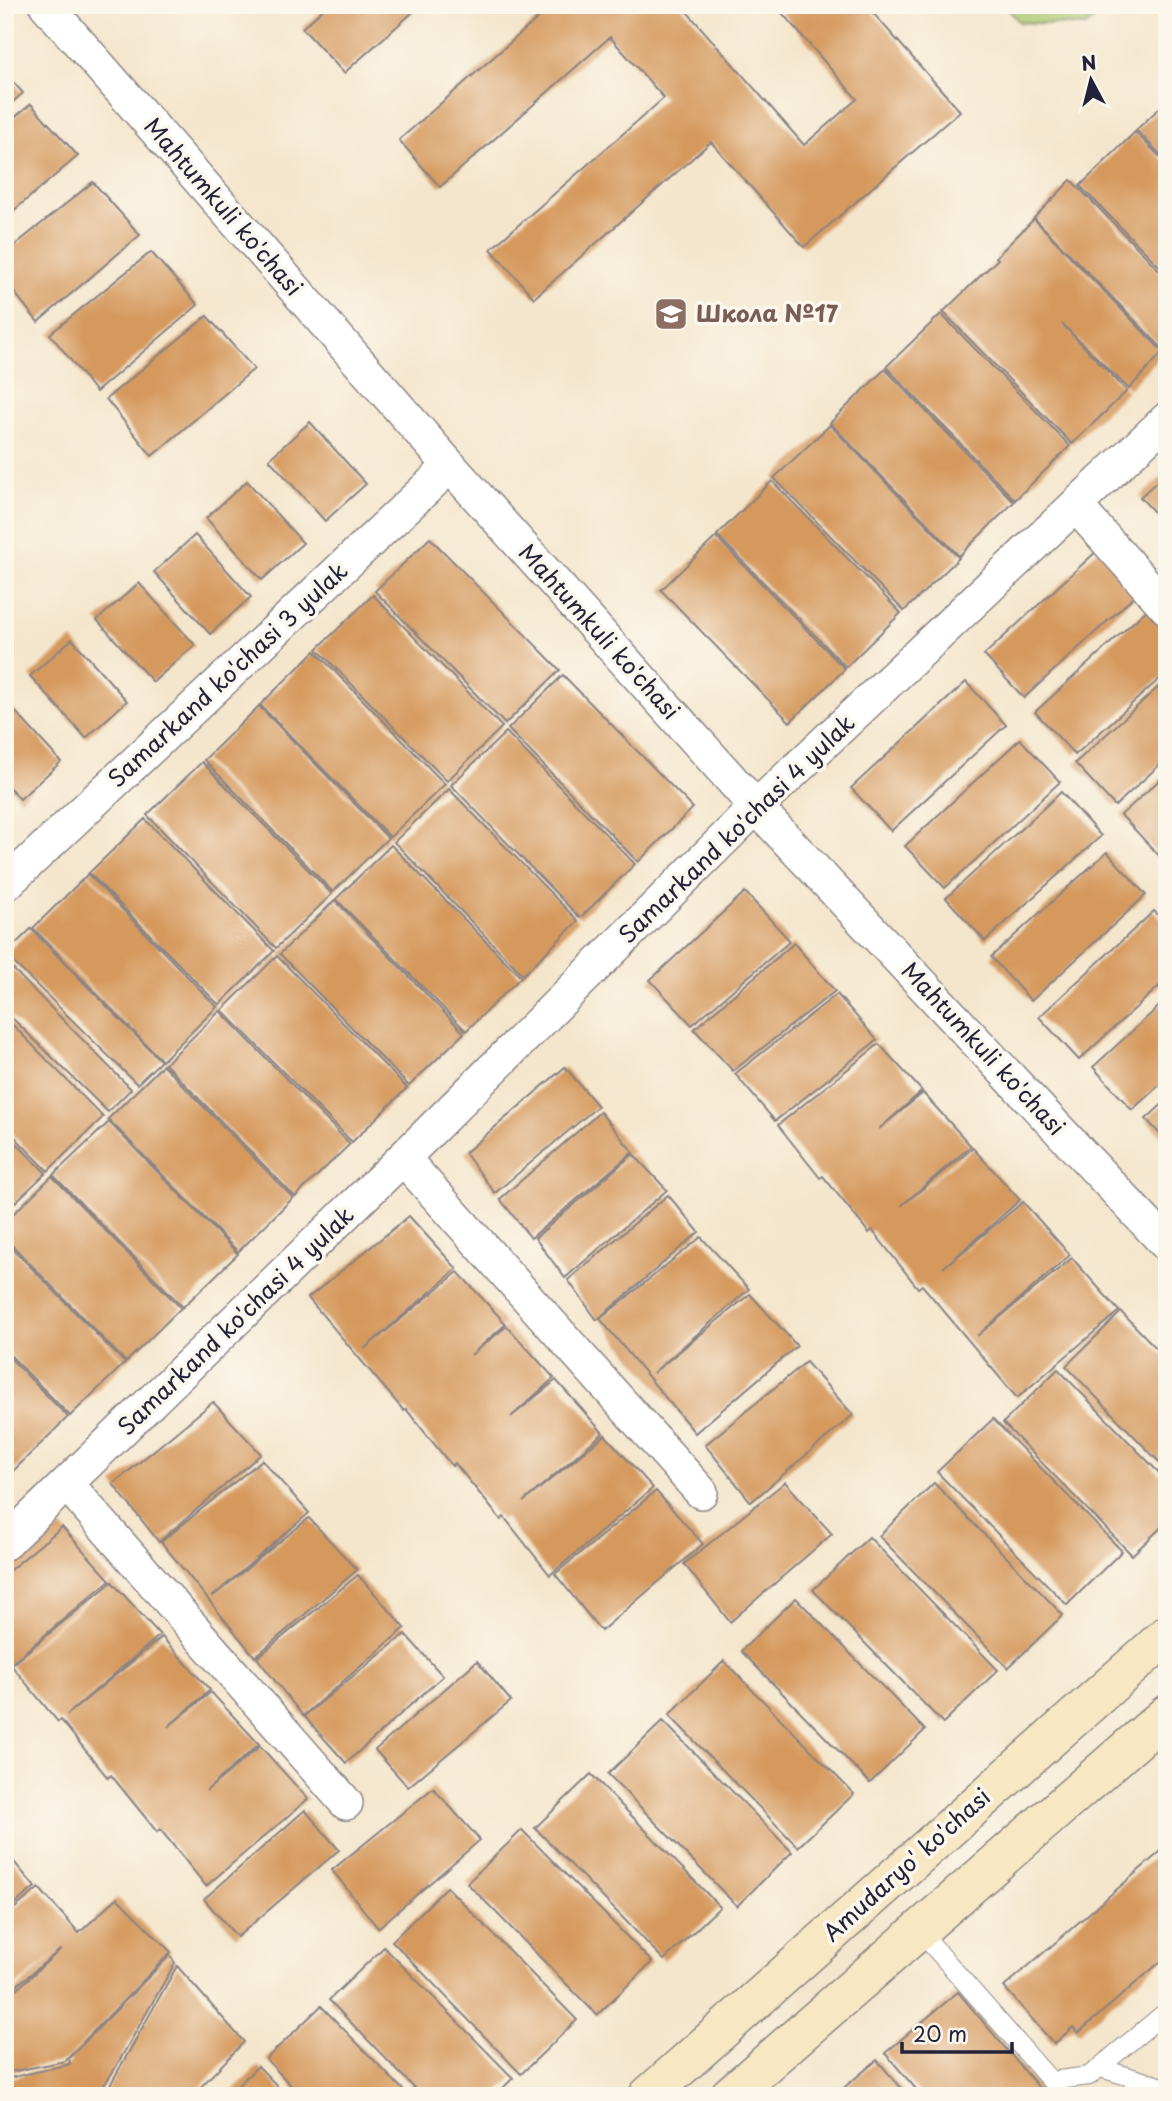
<svg xmlns="http://www.w3.org/2000/svg" width="1172" height="2101" font-family="'Playpen Sans',sans-serif">
<style>
.green{fill:#aac66c;stroke:#667454;stroke-width:2}
.building{fill:#d5995d}
.lines{fill:none;stroke-linecap:round;stroke-linejoin:round}
.lane-casing{stroke:#8b8484;stroke-width:20}
.street-casing{stroke:#8b8484;stroke-width:36}
.secondary-casing{stroke:#8b8484;stroke-width:41}
.lane{stroke:#fff;stroke-width:18}
.street{stroke:#fff;stroke-width:33}
.secondary{stroke:#f7e8c3;stroke-width:38}
.labels{text-anchor:middle;stroke-width:7;stroke-linejoin:round;paint-order:stroke}
.street-label{font-size:23px;fill:#22223b;stroke:#fbf7ec}
.education-label{font-size:23px;font-weight:bold;fill:#785e54;stroke:#fbf7ec;text-anchor:start}
</style>
<rect width="100%" height="100%" fill="#fbf7ec"/>
<filter id="ink" filterUnits="userSpaceOnUse"><feTurbulence type="fractalNoise" baseFrequency=".0143" numOctaves="2"/><feDisplacementMap in="SourceGraphic" scale="14" xChannelSelector="R" yChannelSelector="G"/><feConvolveMatrix kernelMatrix="1 2 1 2 8 2 1 2 1" color-interpolation-filters="sRGB"/></filter>
<filter id="wash" filterUnits="userSpaceOnUse"><feTurbulence type="fractalNoise" baseFrequency=".00686" numOctaves="4" result="noise"/><feDisplacementMap in="SourceGraphic" scale="28" xChannelSelector="R" yChannelSelector="G"/><feGaussianBlur stdDeviation="1.57" result="paint"/><feColorMatrix in="noise" values="0 0 0 0 0 0 0 0 0 0 0 0 0 0 0 0 0 1.4 0 .05"/><feComposite in="paint" operator="in"/></filter>
<g filter="url(#wash)">
<rect width="100%" height="100%" fill="#f4e6cc"/>
<path class="green" d="M1005 5H1111L1086 26 1019 22Z"/>
<g id="blocks">
<g class="building">
<path d="M328 5H421L344 73 302 28Z"/>
<path d="M553 5H681L804 145 857 99 775 5H866L960 111 804 247 711 142 534 298 491 249 664 98 610 37 440 187 399 140Z"/>
<path d="M5 73 23 93 5 109Z"/>
<path d="M1167 101V161L1136 130Z"/>
<path d="M31 104 78 156 5 218V125Z"/>
<path d="M1135 132 1167 164V274L1080 186Z"/>
<path d="M1071 180 1167 278V349L1165 351 1034 218Z"/>
<path d="M93 182 140 235 38 322 5 281V253Z"/>
<path d="M1034 219 1163 352 1129 389 1062 324 1127 391 1072 444 943 312 998 259 996 257Z"/>
<path d="M151 252 198 305 96 392 50 334Z"/>
<path d="M941 314 1070 446 1015 500 886 367Z"/>
<path d="M207 316 254 369 152 456 106 399Z"/>
<path d="M885 369 1014 502 959 556 830 423Z"/>
<path d="M310 422 366 484 325 521 269 459Z"/>
<path d="M830 425 959 558 904 611 774 478Z"/>
<path d="M1167 472V526L1140 497Z"/>
<path d="M247 481 303 543 262 580 206 518Z"/>
<path d="M772 481 901 613 846 667 717 535Z"/>
<path d="M195 535 251 597 210 634 154 572Z"/>
<path d="M716 537 845 669 790 722 661 590Z"/>
<path d="M430 538 560 670 505 724 375 591Z"/>
<path d="M1099 549 1139 592 1024 698 984 655Z"/>
<path d="M139 583 195 645 153 682 97 620Z"/>
<path d="M373 595 502 727 447 781 317 649Z"/>
<path d="M1151 606 1167 624V672L1075 755 1035 712Z"/>
<path d="M72 639 127 701 86 738 30 676Z"/>
<path d="M315 651 445 784 390 837 260 705Z"/>
<path d="M563 675 693 808 638 862 508 729Z"/>
<path d="M1167 679V758L1115 806 1075 763Z"/>
<path d="M966 682 1006 725 891 831 851 788Z"/>
<path d="M5 700 61 762 20 799 5 783Z"/>
<path d="M259 706 388 838 333 892 204 760Z"/>
<path d="M506 732 635 864 580 918 451 785Z"/>
<path d="M1020 739 1060 782 945 888 905 846Z"/>
<path d="M202 762 332 894 276 948 147 815Z"/>
<path d="M1167 773V853L1161 858 1121 815Z"/>
<path d="M449 789 578 921 523 975 394 842Z"/>
<path d="M1061 792 1101 836 985 941 946 898Z"/>
<path d="M145 819 274 951 219 1005 89 873Z"/>
<path d="M391 845 521 977 466 1031 336 899Z"/>
<path d="M1107 852 1146 895 1031 1001 991 957Z"/>
<path d="M88 874 217 1007 162 1061 33 928Z"/>
<path d="M745 892 790 941 692 1025 650 980Z"/>
<path d="M335 900 464 1033 409 1086 280 954Z"/>
<path d="M1154 911 1167 924V979L1079 1060 1039 1017Z"/>
<path d="M31 929 161 1061 137 1084 5 954Z"/>
<path d="M794 943 835 991 733 1071 694 1029Z"/>
<path d="M277 956 407 1088 352 1142 222 1010Z"/>
<path d="M5 961 131 1089 108 1112 5 1011Z"/>
<path d="M837 994 877 1040 775 1121 735 1074Z"/>
<path d="M1167 999V1078L1132 1110 1093 1067Z"/>
<path d="M220 1011 350 1144 295 1197 165 1064Z"/>
<path d="M5 1017 103 1117 48 1171 5 1127Z"/>
<path d="M879 1044 922 1091 879 1129 923 1093 971 1146 901 1206 973 1148 1020 1200 943 1268 1023 1202 1070 1255 977 1336 1072 1258 1119 1311 1017 1398 922 1285 918 1288 872 1230 869 1233 823 1176 820 1178 778 1125Z"/>
<path d="M163 1065 293 1198 238 1252 108 1119Z"/>
<path d="M565 1067 598 1106 495 1193 465 1153Z"/>
<path d="M1167 1100V1142L1146 1119Z"/>
<path d="M600 1112 633 1152 531 1238 500 1199Z"/>
<path d="M109 1122 238 1254 183 1307 53 1175Z"/>
<path d="M5 1132 46 1173 5 1212Z"/>
<path d="M633 1154 667 1190 565 1278 535 1238Z"/>
<path d="M52 1176 181 1308 126 1362 5 1238V1222Z"/>
<path d="M668 1195 699 1232 597 1320 568 1280Z"/>
<path d="M409 1216 457 1269 364 1349 458 1272 506 1324 471 1355 507 1326 554 1378 511 1417 556 1380 603 1433 523 1502 605 1435 653 1488 550 1575 504 1517 501 1520 455 1463 452 1466 406 1409 404 1411 308 1298Z"/>
<path d="M701 1237 749 1289 653 1373 750 1294 797 1346 695 1433 600 1319Z"/>
<path d="M5 1241 125 1363 70 1416 5 1350Z"/>
<path d="M1121 1312 1167 1359V1470L1066 1366Z"/>
<path d="M5 1353 68 1417 13 1471 5 1463Z"/>
<path d="M806 1362 853 1415 751 1502 705 1445Z"/>
<path d="M1058 1369 1167 1481V1522L1132 1555 1003 1423Z"/>
<path d="M213 1402 261 1454 159 1542 113 1484Z"/>
<path d="M993 1419 1122 1551 1067 1605 937 1472Z"/>
<path d="M262 1460 309 1513 212 1597 309 1518 357 1570 255 1657 161 1542Z"/>
<path d="M785 1482 832 1534 730 1622 684 1564Z"/>
<path d="M934 1483 1063 1615 1008 1668 879 1536Z"/>
<path d="M656 1491 703 1544 601 1631 555 1574Z"/>
<path d="M62 1527 110 1580 7 1667 5 1664V1574Z"/>
<path d="M869 1537 998 1670 943 1723 813 1590Z"/>
<path d="M358 1575 405 1628 303 1716 257 1658Z"/>
<path d="M112 1582 160 1635 67 1715 162 1637 210 1690 168 1727 211 1692 259 1744 206 1791 260 1746 308 1799 206 1886 160 1829 157 1832 111 1775 108 1778 61 1720 58 1722 11 1665Z"/>
<path d="M796 1598 925 1730 870 1783 741 1651Z"/>
<path d="M405 1634 443 1676 346 1763 304 1716Z"/>
<path d="M477 1661 511 1701 408 1787 375 1750Z"/>
<path d="M724 1661 854 1794 798 1847 669 1715Z"/>
<path d="M663 1721 792 1852 737 1906 608 1774Z"/>
<path d="M591 1774 720 1907 664 1960 535 1828Z"/>
<path d="M433 1788 480 1840 378 1928 332 1870Z"/>
<path d="M305 1810 339 1850 237 1937 204 1899Z"/>
<path d="M522 1830 652 1962 597 2015 467 1883Z"/>
<path d="M1167 1846V1956L1078 2033 1073 2027 1054 2044 1004 1987Z"/>
<path d="M5 1851 35 1887 5 1912Z"/>
<path d="M447 1887 577 2020 521 2074 392 1941Z"/>
<path d="M39 1888 79 1933 117 1898 171 1952 65 2061 5 2073V2000L61 1949 5 1995V1916Z"/>
<path d="M384 1947 513 2078 495 2096H422L329 2000Z"/>
<path d="M170 1955 175 1963 114 2070 97 2096H5V2079L70 2064 69 2058Z"/>
<path d="M177 1966 244 2042 192 2096H104Z"/>
<path d="M958 1992 1046 2096H922L885 2053Z"/>
<path d="M321 2006 409 2096H301L266 2059Z"/>
<path d="M877 2060 908 2096H834Z"/>
<path d="M258 2066 287 2096H227Z"/>
</g>
</g>
</g>
<g filter="url(#ink)">
<use href="#blocks" fill-opacity="0" stroke="#8b8484" stroke-width="2"/>
<g class="lines">
<defs>
<g id="lane">
<path d="M919 1930 1051 2081 1089 2076 1167 2011"/>
<path d="M1100 2068 1167 2088"/>
</g>
<g id="street">
<path d="M46 5 450 466 756 807 1167 1245"/>
<path d="M1076 506 1167 608"/>
<path d="M5 885 450 466"/>
<path d="M403 1158 701 1492"/>
<path d="M68 1485 346 1803"/>
<path d="M5 1543 403 1158 756 807 1167 419"/>
</g>
<g id="secondary">
<path d="M648 2096 1167 1635"/>
<path d="M729 2096 1167 1714"/>
</g>
</defs>
<use href="#lane" class="lane-casing"/>
<use href="#street" class="street-casing"/>
<use href="#secondary" class="secondary-casing"/>
<use href="#lane" class="lane"/>
<use href="#street" class="street"/>
<use href="#secondary" class="secondary"/>
</g>
</g>
<defs>
<symbol id="school-square" viewBox="-11 -11 22 22"><rect x="-9" y="-9" width="18" height="18" rx="4" fill="#8d6e63" stroke="#fbf7ec"/><path d="M0-5L7-2L0 1L-7-2ZM-4 1L0 2.5L4 1V4Q0 6-4 4Z" fill="#fff"/></symbol>
</defs>
<g fill-rule="evenodd">
<use href="#school-square" x="652" y="295" width="38" height="38"/>
</g>
<g class="labels">
<g class="street-label">
<text transform="translate(223 207) rotate(49)" y="8">Mahtumkuli ko'chasi</text>
<text transform="translate(599 632) rotate(48)" y="8">Mahtumkuli ko'chasi</text>
<text transform="translate(228 675) rotate(-43)" y="8">Samarkand ko'chasi 3 yulak</text>
<text transform="translate(737 829) rotate(-44)" y="8">Samarkand ko'chasi 4 yulak</text>
<text transform="translate(983 1049) rotate(47)" y="8">Mahtumkuli ko'chasi</text>
<text transform="translate(236 1321) rotate(-44)" y="8">Samarkand ko'chasi 4 yulak</text>
<text transform="translate(907 1865) rotate(-42)" y="8">Amudaryo' ko'chasi</text>
</g>
<g class="education-label">
<text x="696" y="322">Школа №17</text>
</g>
</g>
<rect width="1172" height="2101" fill="none" stroke="#fbf7ec" stroke-width="28"/>
<g transform="translate(1091 80) rotate(353)" stroke="#fbf7ec" stroke-width="5" paint-order="stroke">
<path d="M0-5L12 26L0 18L-12 26Z" fill="#22223b"/>
<text y="-10" font-size="19" font-weight="bold" text-anchor="middle" fill="#22223b">N</text>
</g>
<path d="M902 2042v10h110v-10" fill="none" stroke="#22223b" stroke-width="3.5"/>
<text x="913" y="2042" font-size="21" fill="#22223b" stroke="#fbf7ec" stroke-width="5" paint-order="stroke">20 m</text>
</svg>
